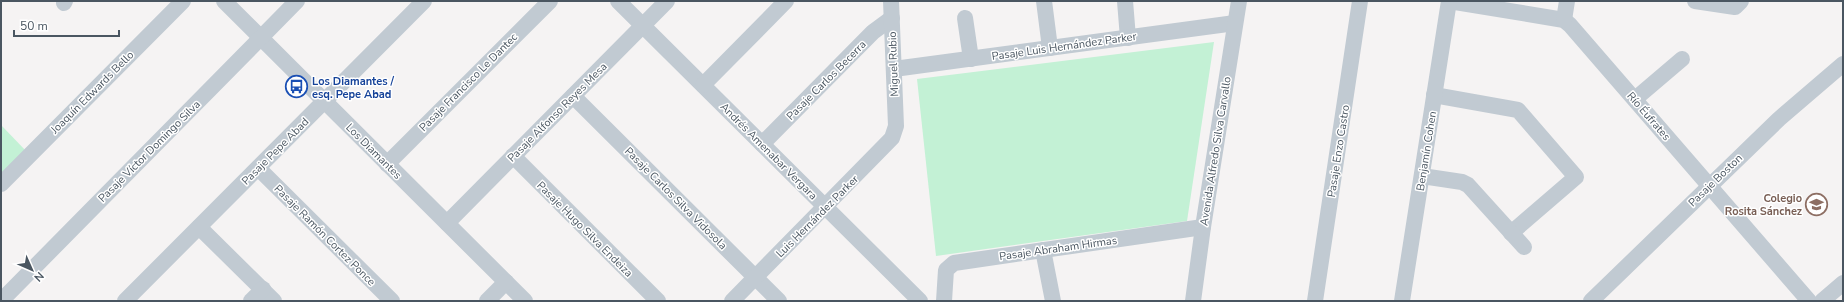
<svg xmlns="http://www.w3.org/2000/svg" width="1844" height="302" font-family="'Nunito Sans',sans-serif">
<style>
.green{fill:#c3f1d5}
.lines{fill:none;stroke-linecap:round;stroke-linejoin:round}
.minor{stroke:#c1cad2;stroke-width:16}
.labels{text-anchor:middle;stroke-width:3;stroke-linejoin:round;paint-order:stroke}
.street-label{font-size:11px;fill:#4a5661;stroke:#fff}
.transit-label{font-size:11px;font-weight:bold;fill:#164399;stroke:#fff;text-anchor:start}
.education-label{font-size:11px;font-weight:bold;fill:#785e54;stroke:#fff;text-anchor:end}
</style>
<rect width="100%" height="100%" fill="#f5f3f3"/>
<g class="green">
<path d="M1214 42 1187 221 936 256 917 79Z"/>
<path d="M1 125 26 151 1 175Z"/>
</g>
<g class="lines">
<g class="minor">
<path d="M224 1 525 301"/>
<path d="M618 1 920 301"/>
<path d="M1044 1 1050 48"/>
<path d="M1125 1 1128 38"/>
<path d="M1449 1 1564 20 1570 25 1809 301"/>
<path d="M1695 1 1735 7 1741 1"/>
<path d="M64 3 65 1"/>
<path d="M965 18 971 59"/>
<path d="M1564 20 1567 1"/>
<path d="M894 69 1235 23"/>
<path d="M703 85 786 1"/>
<path d="M1434 95 1518 110 1576 177 1511 233"/>
<path d="M573 96 779 301"/>
<path d="M1635 99 1682 59"/>
<path d="M762 144 873 32 892 18"/>
<path d="M513 156 658 301"/>
<path d="M387 164 550 1"/>
<path d="M258 168 392 301"/>
<path d="M1422 176 1462 182 1468 185 1524 247"/>
<path d="M1 184 183 1"/>
<path d="M447 223 667 1"/>
<path d="M199 227 274 301"/>
<path d="M1043 250 1053 301"/>
<path d="M1 301 297 1"/>
<path d="M125 301 424 1"/>
<path d="M251 301 263 289"/>
<path d="M487 301 506 282"/>
<path d="M732 301 892 138 896 126 891 1"/>
<path d="M944 301 946 270 954 263 1203 227"/>
<path d="M1193 301 1203 227 1239 1"/>
<path d="M1315 301 1360 1"/>
<path d="M1402 301 1449 1"/>
<path d="M1591 301 1779 119 1843 64"/>
<path d="M1822 301 1843 283"/>
</g>
</g>
<defs>
<symbol id="bus-ring" viewBox="-11 -11 22 22"><circle r="9.5" fill="#fff" stroke="#1a4fb4" stroke-width="1.5"/><path d="M-5-6H5V4H4V6H2V4H-2V6H-4V4H-5ZM-3.5-4V0h7V-4ZM-3.5 1.2v1.5H-2V1.2ZM2 1.2v1.5H3.5V1.2Z" fill="#1a4fb4"/></symbol>
<symbol id="school-ring" viewBox="-11 -11 22 22"><circle r="9.5" fill="#fff" stroke="#8d6e63" stroke-width="1.5"/><path d="M0-5L7-2L0 1L-7-2ZM-4 1L0 2.5L4 1V4Q0 6-4 4Z" fill="#8d6e63"/></symbol>
</defs>
<g fill-rule="evenodd">
<use href="#bus-ring" x="284" y="74" width="25" height="25"/>
<use href="#school-ring" x="1804" y="192" width="25" height="25"/>
</g>
<g class="labels">
<g class="street-label">
<text transform="translate(1064 46) rotate(-8)" y="4">Pasaje Luis Hernández Parker</text>
<text transform="translate(893 64) rotate(-92)" y="4">Miguel Rubio</text>
<text transform="translate(826 80) rotate(-45)" y="4">Pasaje Carlos Becerra</text>
<text transform="translate(468 82) rotate(-45)" y="4">Pasaje Francisco Le Dantec</text>
<text transform="translate(92 92) rotate(-45)" y="4">Joaquín Edwards Bello</text>
<text transform="translate(557 112) rotate(-45)" y="4">Pasaje Alfonso Reyes Mesa</text>
<text transform="translate(1649 116) rotate(49)" y="4">Río Éufrates</text>
<text transform="translate(149 151) rotate(-45)" y="4">Pasaje Víctor Domingo Silva</text>
<text transform="translate(275 151) rotate(-45)" y="4">Pasaje Pepe Abad</text>
<text transform="translate(374 151) rotate(45)" y="4">Los Diamantes</text>
<text transform="translate(769 151) rotate(45)" y="4">Andrés Amenabar Vergara</text>
<text transform="translate(1215 151) rotate(-81)" y="4">Avenida Alfredo Silva Carvallo</text>
<text transform="translate(1338 151) rotate(-81)" y="4">Pasaje Enzo Castro</text>
<text transform="translate(1426 151) rotate(-81)" y="4">Benjamín Cohen</text>
<text transform="translate(1715 180) rotate(-44)" y="4">Pasaje Boston</text>
<text transform="translate(676 198) rotate(45)" y="4">Pasaje Carlos Silva Vidosola</text>
<text transform="translate(817 216) rotate(-45)" y="4">Luis Hernández Parker</text>
<text transform="translate(585 229) rotate(45)" y="4">Pasaje Hugo Silva Endeiza</text>
<text transform="translate(325 235) rotate(45)" y="4">Pasaje Ramón Cortez Ponce</text>
<text transform="translate(1058 248) rotate(-8)" y="4">Pasaje Abraham Hirmas</text>
</g>
<g class="transit-label">
<text x="312" y="85">Los Diamantes /<tspan x="312" dy="13">esq. Pepe Abad</tspan></text>
</g>
<g class="education-label">
<text x="1802" y="202">Colegio<tspan x="1802" dy="13">Rosita Sánchez</tspan></text>
</g>
</g>
<rect width="1844" height="302" fill="none" stroke="#4a5661" stroke-width="4"/>
<g transform="translate(32 270) rotate(135)" stroke="#ffffff" stroke-width="3" paint-order="stroke">
<path d="M0-3L7 15L0 10L-7 15Z" fill="#4a5661"/>
<text y="-6" font-size="11" font-weight="bold" text-anchor="middle" fill="#4a5661">N</text>
</g>
<path d="M14 30v6h105v-6" fill="none" stroke="#4a5661" stroke-width="2"/>
<text x="20" y="30" font-size="12" fill="#4a5661" stroke="#ffffff" stroke-width="3" paint-order="stroke">50 m</text>
</svg>
